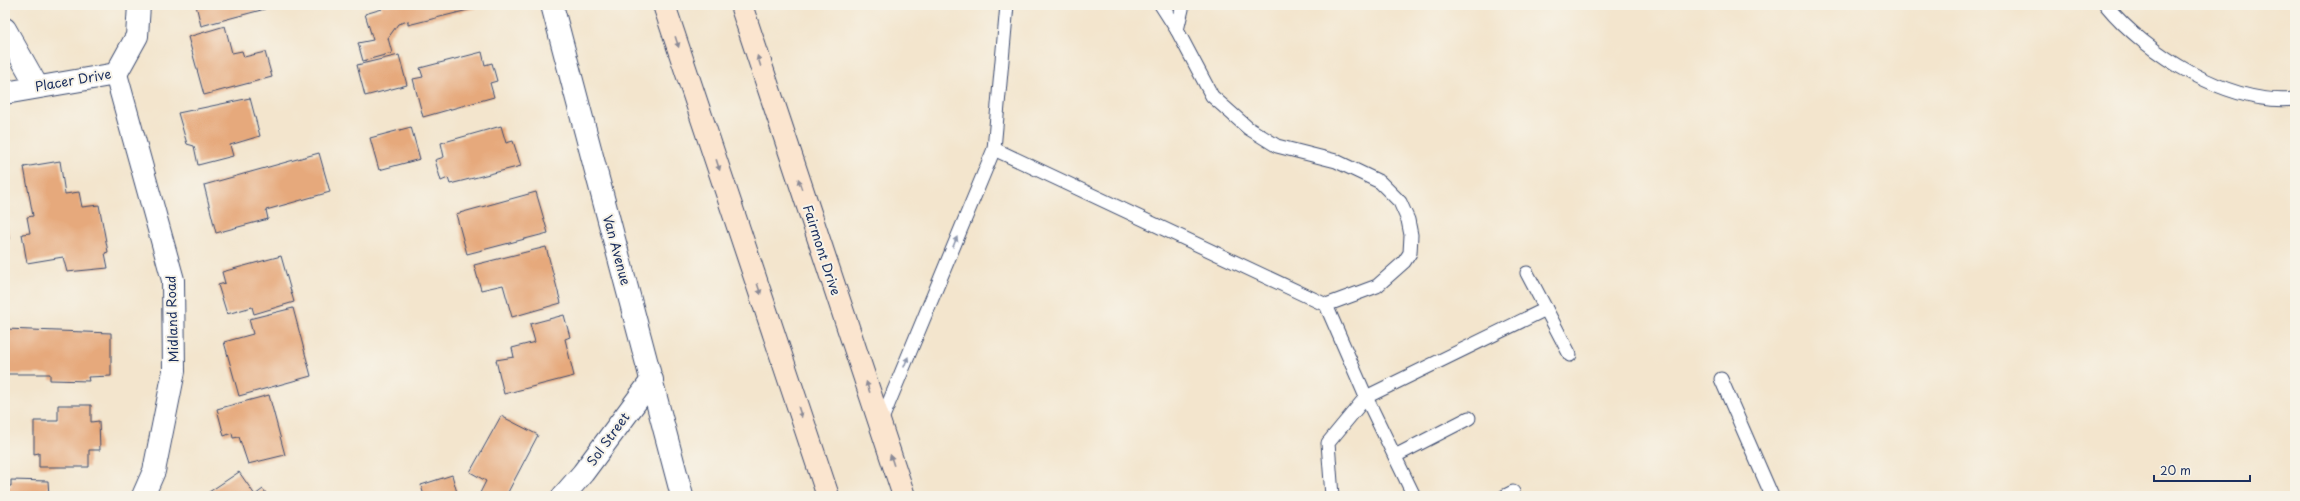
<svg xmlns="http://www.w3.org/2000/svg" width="2300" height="501" font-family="'Playpen Sans',sans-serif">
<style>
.building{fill:#e6a97b}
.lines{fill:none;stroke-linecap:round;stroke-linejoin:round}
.lane-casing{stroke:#3b4a6f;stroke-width:15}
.street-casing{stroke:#3b4a6f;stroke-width:24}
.secondary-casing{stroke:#3b4a6f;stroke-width:24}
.lane{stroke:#fff;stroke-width:13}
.street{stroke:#fff;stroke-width:22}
.secondary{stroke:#fbe5cf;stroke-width:22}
.oneway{fill:#8b8a96}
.oneway2{fill:#8d97ae}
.labels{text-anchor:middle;stroke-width:4;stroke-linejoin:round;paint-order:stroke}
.street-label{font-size:13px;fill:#1b2f5e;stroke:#f7f3e8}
</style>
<rect width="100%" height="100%" fill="#f7f3e8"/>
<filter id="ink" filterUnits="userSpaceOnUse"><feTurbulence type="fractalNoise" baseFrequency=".025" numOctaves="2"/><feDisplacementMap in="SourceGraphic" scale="8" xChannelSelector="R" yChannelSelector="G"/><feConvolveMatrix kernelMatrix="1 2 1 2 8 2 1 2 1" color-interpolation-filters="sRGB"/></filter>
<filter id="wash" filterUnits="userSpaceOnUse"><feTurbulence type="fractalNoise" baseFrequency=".012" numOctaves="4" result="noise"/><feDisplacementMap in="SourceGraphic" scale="16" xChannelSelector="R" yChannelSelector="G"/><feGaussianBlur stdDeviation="0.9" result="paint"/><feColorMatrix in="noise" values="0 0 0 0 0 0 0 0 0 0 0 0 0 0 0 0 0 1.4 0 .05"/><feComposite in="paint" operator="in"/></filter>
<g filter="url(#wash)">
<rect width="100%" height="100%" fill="#f3e5cd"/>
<g id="blocks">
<g class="building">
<path d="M196 5H264L265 9 201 26Z"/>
<path d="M380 5H475L476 8 408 25V21L398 24 388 38 392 53 363 61 358 43 373 40 365 14 382 9Z"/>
<path d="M225 26 232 53 242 51 244 57 265 52 272 77 204 95 188 37Z"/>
<path d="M482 52 485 65 492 63 497 81 490 83 494 97 423 117 413 79 423 77 420 68Z"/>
<path d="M399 55 407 85 365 96 357 65Z"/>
<path d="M250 98 260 136 230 145 233 156 198 165 194 146 187 144 178 113Z"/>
<path d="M501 126 506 143 513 141 521 166 450 184 448 178 441 181 435 160 444 157 441 143Z"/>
<path d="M411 127 420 159 379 170 370 138Z"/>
<path d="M319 153 330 192 266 210 268 219 216 233 204 185Z"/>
<path d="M60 161 65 194 79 192 82 207 99 205 108 252 105 253 108 268 67 272 63 257 27 263 22 234 30 233 27 217 33 216 24 167Z"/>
<path d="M536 192 548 233 467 254 456 214Z"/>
<path d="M5 207 9 239 5 240Z"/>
<path d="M546 247 561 303 512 317 503 285 481 290 474 265Z"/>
<path d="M281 256 294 302 254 314 252 307 227 314 218 285 225 283 222 272Z"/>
<path d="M293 308 311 376 239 396 224 342 253 334 249 319Z"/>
<path d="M564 315 570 337 565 339 574 376 504 394 496 360 514 357 512 348 535 342 530 324Z"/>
<path d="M5 329 111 333V376L88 377 89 381 50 380V374H5Z"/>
<path d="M269 395 285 455 248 464 239 437 233 438 232 433 224 436 217 409Z"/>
<path d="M58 405H91V422L99 421 100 450H89V467H39V453L34 454V421H58Z"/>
<path d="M501 416 538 435 506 496H487L480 493 486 481 470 472Z"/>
<path d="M239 472 255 495 263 489 268 496H203Z"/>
<path d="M452 475 458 496H424L421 485Z"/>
<path d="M11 480 48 481 49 496H5V486H11Z"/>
</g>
</g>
</g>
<g filter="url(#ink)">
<use href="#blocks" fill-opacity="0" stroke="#3b4a6f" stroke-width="1"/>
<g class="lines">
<defs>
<g id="lane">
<path d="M1161 5 1177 30 1212 96 1248 128 1277 146 1336 161 1380 182 1400 202 1408 220 1411 235 1410 253 1404 262 1377 286 1326 305"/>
<path d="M2106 5C2146 54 2230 106 2295 99"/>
<path d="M1177 30 1183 5"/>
<path d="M994 149 1326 305 1366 397 1414 496"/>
<path d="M1546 309 1570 355"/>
<path d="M1721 379 1772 496"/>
<path d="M880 424 994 149 1007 5"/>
<path d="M1395 456 1469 418"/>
<path d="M1332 496 1328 443 1366 397 1546 309 1527 273"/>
<path d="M1505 496 1513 492"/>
</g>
<g id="street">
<path d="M552 5 682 496"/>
<path d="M5 29 37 86"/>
<path d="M116 74 173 280 174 371 154 471 143 496"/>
<path d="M5 93 116 74 137 36 139 5"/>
<path d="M563 496 583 473 652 380"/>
</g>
<g id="secondary">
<path d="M664 5 828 496"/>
<path d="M741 5 904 496"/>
</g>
</defs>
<use href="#lane" class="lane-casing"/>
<use href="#street" class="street-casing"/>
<use href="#secondary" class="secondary-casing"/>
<use href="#lane" class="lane"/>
<use href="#street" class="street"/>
<use href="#secondary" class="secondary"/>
</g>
<defs><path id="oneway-solid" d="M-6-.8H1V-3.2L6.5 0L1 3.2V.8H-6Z"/></defs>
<g class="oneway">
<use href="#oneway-solid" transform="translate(677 42) rotate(72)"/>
<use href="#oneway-solid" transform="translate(759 61) rotate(-108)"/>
<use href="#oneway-solid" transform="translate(718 165) rotate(72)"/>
<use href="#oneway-solid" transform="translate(800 184) rotate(-108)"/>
<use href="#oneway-solid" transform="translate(759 289) rotate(72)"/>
<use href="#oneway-solid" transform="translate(868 387) rotate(-108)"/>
<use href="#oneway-solid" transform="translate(800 412) rotate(72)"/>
<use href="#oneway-solid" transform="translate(892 460) rotate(-108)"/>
</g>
<g class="oneway2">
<use href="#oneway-solid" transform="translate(955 242) rotate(-68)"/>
<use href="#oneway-solid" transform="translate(906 362) rotate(-68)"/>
</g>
</g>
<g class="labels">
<g class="street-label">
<text transform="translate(73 80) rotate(-10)" y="5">Placer Drive</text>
<text transform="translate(617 250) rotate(75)" y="5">Van Avenue</text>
<text transform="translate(822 250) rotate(72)" y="5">Fairmont Drive</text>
<text transform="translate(172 319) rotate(-92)" y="5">Midland Road</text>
<text transform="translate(608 439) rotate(-54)" y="5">Sol Street</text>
</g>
</g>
<rect width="2300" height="501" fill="none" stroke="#f7f3e8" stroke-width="20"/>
<path d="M2154 475v6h96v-6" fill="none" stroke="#1b2f5e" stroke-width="2"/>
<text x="2160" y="475" font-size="12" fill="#1b2f5e" stroke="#f7f3e8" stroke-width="3" paint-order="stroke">20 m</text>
</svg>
